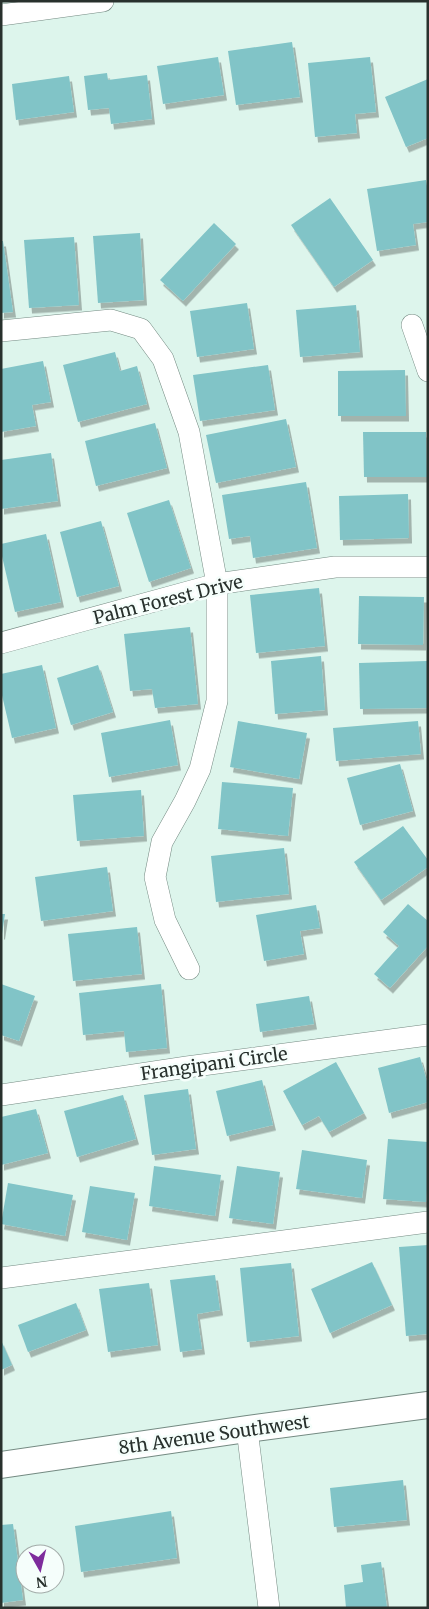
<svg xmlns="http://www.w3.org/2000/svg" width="429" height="1609" font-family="Merriweather,serif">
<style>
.building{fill:#81c4c7;filter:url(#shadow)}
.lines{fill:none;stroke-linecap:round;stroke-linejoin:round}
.minor-casing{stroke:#748a82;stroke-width:22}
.tertiary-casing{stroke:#748a82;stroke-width:28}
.minor{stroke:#fff;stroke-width:21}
.tertiary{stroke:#fff;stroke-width:26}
.labels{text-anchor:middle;stroke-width:5;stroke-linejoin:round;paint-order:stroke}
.street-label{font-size:18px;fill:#28312d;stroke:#f5fefb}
</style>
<defs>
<filter id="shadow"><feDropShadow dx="3" dy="5.5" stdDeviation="0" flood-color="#0004"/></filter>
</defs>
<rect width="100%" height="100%" fill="#ddf5ec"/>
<g class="building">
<path d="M292 42 300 97 236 105 228 51Z"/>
<path d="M218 57 224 95 163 104 157 66Z"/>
<path d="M370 57 376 112 355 114 357 133 315 137 308 63Z"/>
<path d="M107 73 108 80 147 75 152 119 111 124 109 108 88 110 84 76Z"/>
<path d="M69 76 74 112 16 120 12 84Z"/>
<path d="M428 79V138L406 147 385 97Z"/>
<path d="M426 180 428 192V222L413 224 416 245 377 251 367 189Z"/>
<path d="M330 198 373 260 334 287 291 225Z"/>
<path d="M214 223 236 244 183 301 160 280Z"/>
<path d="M140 233 144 300 98 303 93 236Z"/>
<path d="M74 237 79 305 29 308 24 240Z"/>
<path d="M1 241H3L13 312 1 313Z"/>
<path d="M247 303 254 349 197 357 190 311Z"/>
<path d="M356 305 360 352 300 357 296 310Z"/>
<path d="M115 352 120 371 137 366 147 404 78 422 63 365Z"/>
<path d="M43 361 51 402 32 405 36 426 1 432V369Z"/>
<path d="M268 365 275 410 200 421 193 375Z"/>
<path d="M405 370 406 416H338V371Z"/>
<path d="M286 419 296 467 216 483 206 435Z"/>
<path d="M155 423 167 468 96 486 85 441Z"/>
<path d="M363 432H426L427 477H364Z"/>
<path d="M51 453 58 501 1 509V460Z"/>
<path d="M306 482 317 548 253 558 250 536 229 539 222 495Z"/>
<path d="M408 494 409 538 340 540 339 496Z"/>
<path d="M169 500 191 568 149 582 127 513Z"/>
<path d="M101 521 119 586 77 597 60 532Z"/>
<path d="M46 534 61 602 15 612 1 552V544Z"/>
<path d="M319 588 325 646 256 653 250 595Z"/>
<path d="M359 596 424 597 423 645 358 644Z"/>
<path d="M190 627 198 704 155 708 152 689 130 691 124 634Z"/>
<path d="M321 656 325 710 275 714 271 661Z"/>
<path d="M427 661 428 708 360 709 359 663Z"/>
<path d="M42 665 56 728 12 738 1 691V674Z"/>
<path d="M98 665 113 712 71 725 57 678Z"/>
<path d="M170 720 178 765 109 777 101 733Z"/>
<path d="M238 721 307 733 299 779 230 767Z"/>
<path d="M418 721 421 754 336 761 333 728Z"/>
<path d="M400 764 413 811 360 825 347 778Z"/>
<path d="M222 782 293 788 288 836 218 829Z"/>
<path d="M141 790 144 836 77 841 73 795Z"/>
<path d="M403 826 428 860V867L381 900 354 862Z"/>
<path d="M284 848 289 894 216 902 211 856Z"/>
<path d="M107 867 113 911 41 921 35 877Z"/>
<path d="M408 904 428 921V946L390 988 374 974 399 946 383 932Z"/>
<path d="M316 905 320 928 300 931 304 954 264 961 256 915Z"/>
<path d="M1 914H5L2 934H1Z"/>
<path d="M137 927 142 974 73 981 68 934Z"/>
<path d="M1 984 35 996 19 1041 1 1035Z"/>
<path d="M161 984 167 1048 126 1052 124 1031 83 1035 79 993Z"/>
<path d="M309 996 314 1024 260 1032 256 1004Z"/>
<path d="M420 1057 428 1085V1102L389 1113 378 1068Z"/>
<path d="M336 1062 364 1113 329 1132 319 1116 302 1125 283 1091Z"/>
<path d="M262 1080 273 1125 227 1136 216 1091Z"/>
<path d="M188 1089 196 1149 152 1155 144 1095Z"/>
<path d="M123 1095 136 1139 77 1157 64 1111Z"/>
<path d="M36 1109 48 1153 1 1165V1117Z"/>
<path d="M388 1139 428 1142V1179L426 1202 383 1199Z"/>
<path d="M302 1150 367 1160 362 1198 296 1189Z"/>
<path d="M154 1166 221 1175 215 1216 149 1206Z"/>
<path d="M237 1166 280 1172 273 1224 229 1218Z"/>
<path d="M8 1183 73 1195 65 1236 1 1224Z"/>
<path d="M90 1186 135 1193 127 1240 82 1232Z"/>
<path d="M428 1245V1334L406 1336 399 1247Z"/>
<path d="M372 1262 392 1305 330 1333 311 1289Z"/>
<path d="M291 1263 299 1336 247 1342 240 1268Z"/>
<path d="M215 1275 220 1310 197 1314 202 1349 180 1352 170 1280Z"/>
<path d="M149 1283 158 1345 108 1352 99 1289Z"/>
<path d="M76 1303 86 1330 28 1352 18 1325Z"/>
<path d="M1 1340 12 1365 1 1370Z"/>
<path d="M403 1480 407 1520 334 1527 330 1488Z"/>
<path d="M171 1511 177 1558 81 1572 75 1526Z"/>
<path d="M13 1524 23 1600 1 1603V1525Z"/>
<path d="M381 1562 387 1608H346L344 1585 363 1582 361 1565Z"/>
</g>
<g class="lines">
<defs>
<g id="minor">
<path d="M1 15 103 1"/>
<path d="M412 325 428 371"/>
<path d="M1 331 111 320 141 329 163 359 189 432 217 584V701L200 769 185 801 162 842 155 877 165 920 189 969"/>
<path d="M1 643 217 584 335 567H428"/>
<path d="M1 1095 187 1067 428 1035"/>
<path d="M1 1278 428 1222"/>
<path d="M247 1429 269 1608"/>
</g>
<path id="tertiary" d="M1 1465 247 1429 428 1405"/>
</defs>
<use href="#minor" class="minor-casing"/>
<use href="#tertiary" class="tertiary-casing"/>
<use href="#minor" class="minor"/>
<use href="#tertiary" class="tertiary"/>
</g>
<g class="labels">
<g class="street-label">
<text transform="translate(168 600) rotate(-14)" y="6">Palm Forest Drive</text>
<text transform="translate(214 1064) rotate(-8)" y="6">Frangipani Circle</text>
<text transform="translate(214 1435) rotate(-8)" y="6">8th Avenue Southwest</text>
</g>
</g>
<rect width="429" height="1609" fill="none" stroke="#28312d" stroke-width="5"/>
<g transform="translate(40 1569) rotate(172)"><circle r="24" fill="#f5fefb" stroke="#a3aca9"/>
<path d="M0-4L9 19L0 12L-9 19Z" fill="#7d2c9c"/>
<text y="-8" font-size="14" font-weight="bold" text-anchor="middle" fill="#28312d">N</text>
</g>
</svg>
